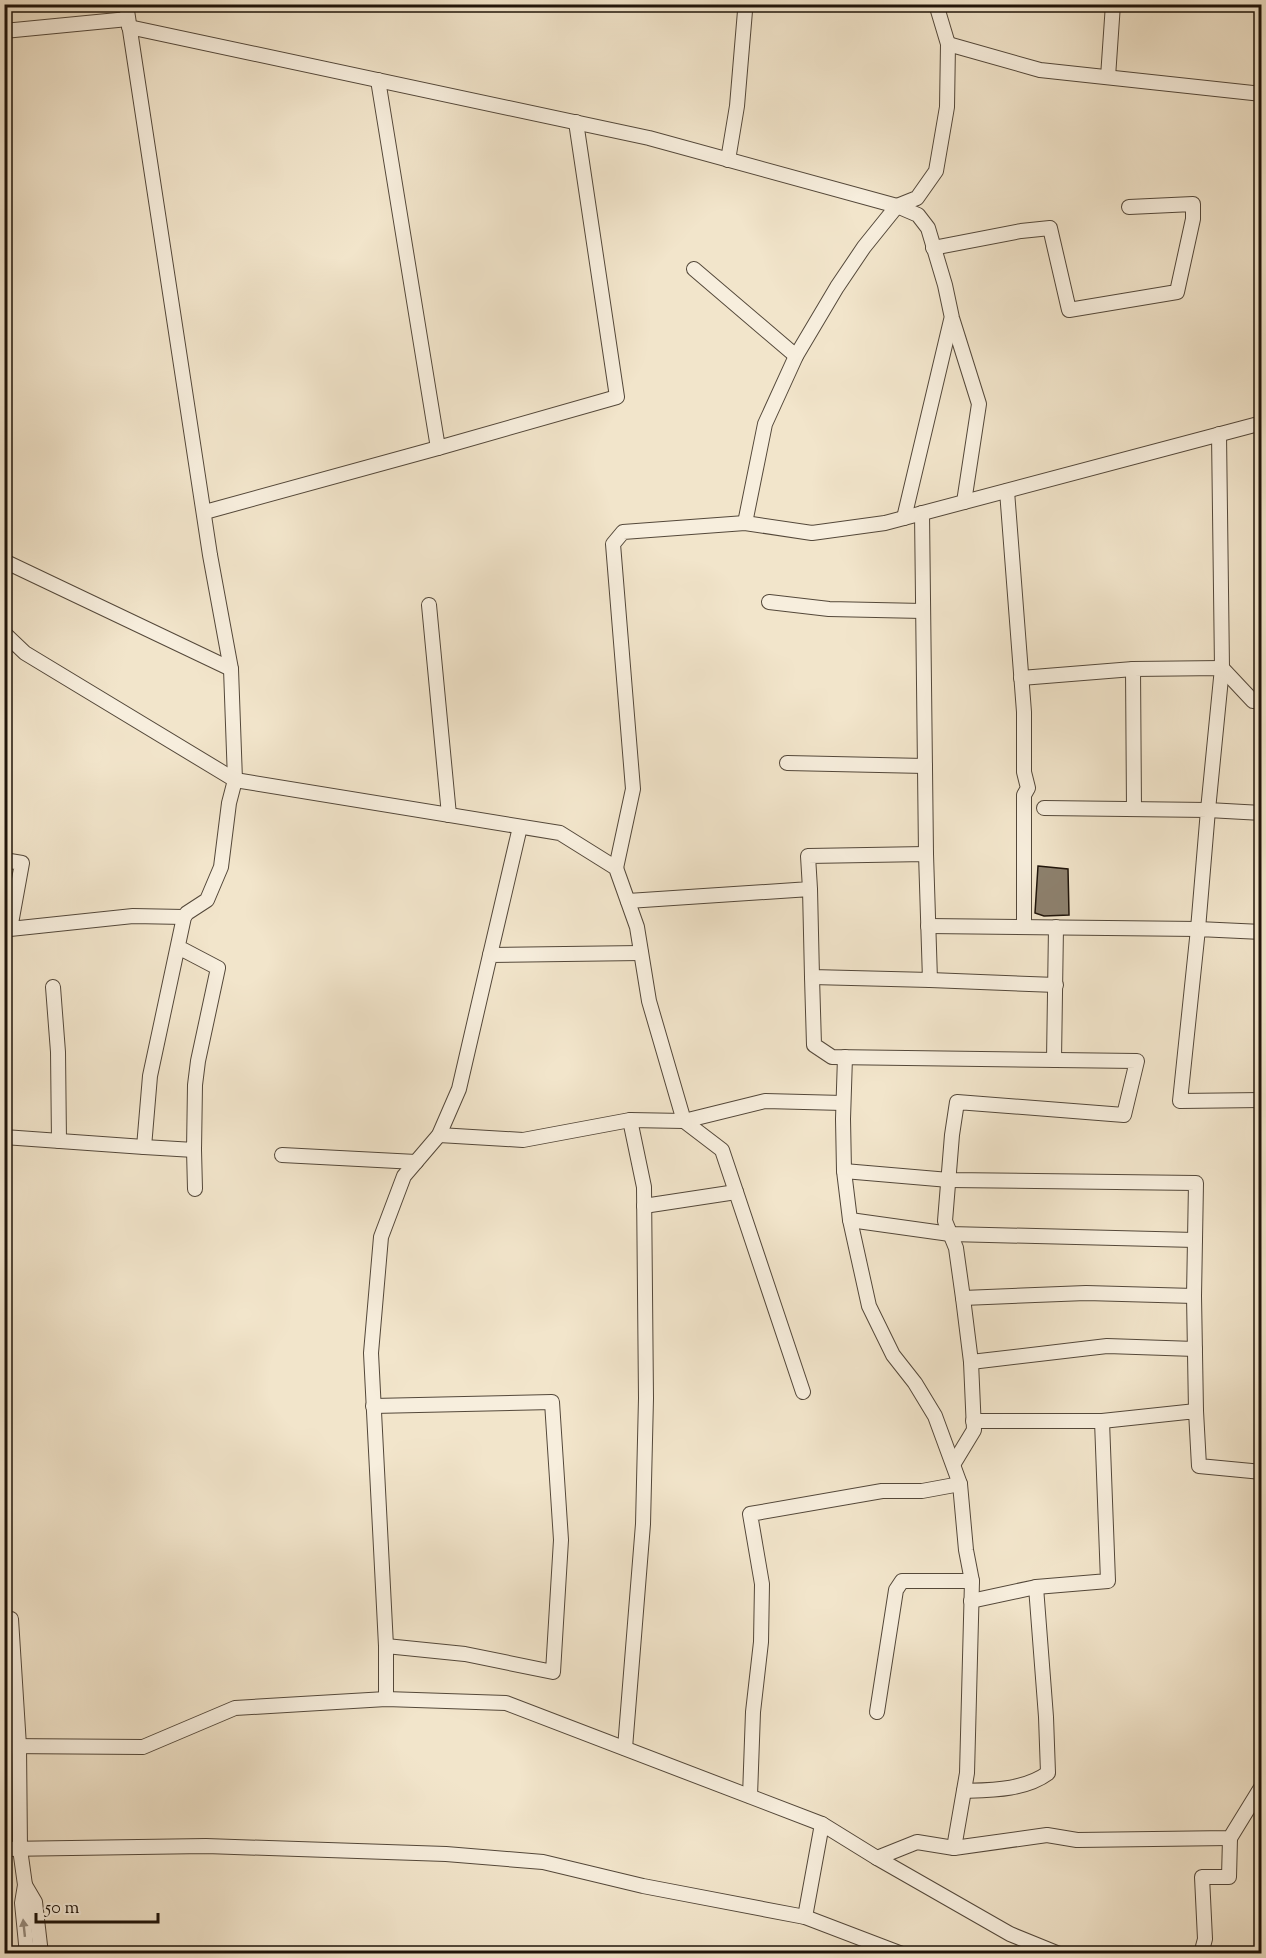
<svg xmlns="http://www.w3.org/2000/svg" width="1266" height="1958" font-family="'Sorts Mill Goudy',serif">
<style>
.building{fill:#8d816e;stroke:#1f140a;stroke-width:1.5}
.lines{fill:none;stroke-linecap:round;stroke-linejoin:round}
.minor-casing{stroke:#54483a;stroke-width:16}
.minor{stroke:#f7eedd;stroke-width:14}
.oneway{fill:#968c7e}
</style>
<rect width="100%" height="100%" fill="#f2e5cb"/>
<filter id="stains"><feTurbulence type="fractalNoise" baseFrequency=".00333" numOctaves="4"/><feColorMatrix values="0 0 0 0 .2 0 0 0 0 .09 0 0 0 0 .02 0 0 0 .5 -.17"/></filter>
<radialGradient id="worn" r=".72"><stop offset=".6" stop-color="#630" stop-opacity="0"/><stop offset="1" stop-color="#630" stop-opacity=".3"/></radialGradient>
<path class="building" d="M1038 866 1068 869 1069 915 1044 916 1035 913Z"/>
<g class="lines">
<defs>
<g id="minor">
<path d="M126 4 210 555 231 669 235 780 229 803 221 867 207 900 187 913 184 917 150 1076 144 1147 194 1150 195 1085 198 1061 218 968 178 947"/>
<path d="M129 27 649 138 897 206 918 215 928 228 945 285 952 318 979 404 964 502"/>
<path d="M4 31 128 19"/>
<path d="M948 44 1040 70 1262 94"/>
<path d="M1108 77 1113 4"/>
<path d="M378 80 438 448 617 397 576 122"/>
<path d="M728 160 737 106 745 11"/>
<path d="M933 248 1021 231 1050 228 1069 310 1177 292 1193 219V204L1129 207"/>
<path d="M694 269 796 356"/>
<path d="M1219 434 1222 668 1208 810 1262 813"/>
<path d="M1007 491 1024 712V772L1028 788 1024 795V927"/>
<path d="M205 512 438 448"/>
<path d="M922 513 926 854"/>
<path d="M904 518 951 320"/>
<path d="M745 523 765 424 796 356 837 287 864 247 897 206 917 198 936 171 947 107 948 44 936 4"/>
<path d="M4 561 231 669"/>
<path d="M769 602 829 609 923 611"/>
<path d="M429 605 449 815"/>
<path d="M4 633 25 653 235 780 560 833 616 868 637 927 649 1001 684 1121 722 1150 803 1392"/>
<path d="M1021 678 1133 669"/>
<path d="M787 763 925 766"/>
<path d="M1134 809 1133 669 1222 668 1253 701H1262"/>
<path d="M4 860 22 863 10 929 133 916 184 917"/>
<path d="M616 868 633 789 613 544 623 532 745 523 812 533 885 523 1262 423"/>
<path d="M628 901 810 889 808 856 926 854 930 980 812 977 810 889"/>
<path d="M928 926 1198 929 1208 810 1044 808"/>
<path d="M1262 932 1198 929 1180 1101 1262 1100"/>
<path d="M490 955 520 827"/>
<path d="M812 977 814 1045 832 1057 1137 1061 1124 1115 957 1102 952 1135 945 1221 956 1248 963 1298 971 1362 974 1430 954 1463"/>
<path d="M930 980 1056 985"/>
<path d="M53 987 58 1052 59 1141"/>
<path d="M845 1057 843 1119 844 1171 850 1220 869 1306 893 1355 915 1383 935 1416 960 1484 966 1550 972 1581 967 1773 954 1848 917 1842 877 1858"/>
<path d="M1054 1060 1056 927"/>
<path d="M439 1135 523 1140 630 1120 684 1121 765 1101 843 1103"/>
<path d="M4 1137 144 1147"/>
<path d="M194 1150 195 1189"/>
<path d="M282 1155 416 1162"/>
<path d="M844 1171 949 1180 1196 1183 1194 1296 1196 1411"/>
<path d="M644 1206 736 1192"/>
<path d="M850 1220 950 1234 1195 1240"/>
<path d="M963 1298 1086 1293 1194 1296"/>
<path d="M971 1362 1107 1346 1195 1349"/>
<path d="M373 1406 552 1402 561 1540 553 1672 465 1654 386 1646"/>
<path d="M1102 1421 1196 1411 1199 1466 1262 1472"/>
<path d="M971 1601 1036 1587 1108 1581 1102 1421H973"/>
<path d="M11 1619 19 1746 20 1849 25 1885 22 1903 27 1954"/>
<path d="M386 1699V1646L371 1353 381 1237 404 1176 439 1135 459 1089 490 955 641 953"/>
<path d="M877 1712 896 1590 902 1581H972"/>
<path d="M4 1746 143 1747 235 1708 386 1699 506 1703 822 1824 877 1858 1010 1934 1059 1954"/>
<path d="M625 1748 643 1524 646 1398 644 1187 630 1120"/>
<path d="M964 1791C992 1790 1025 1790 1048 1773L1046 1717 1036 1587"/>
<path d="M750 1796 753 1712 761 1642 762 1584 750 1514 882 1491H922L960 1484"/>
<path d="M954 1848 1047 1835 1077 1840 1230 1838 1262 1786"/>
<path d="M4 1849 206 1846 446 1854 543 1862 643 1886 805 1917 902 1954"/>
<path d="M25 1885 35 1902 41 1954"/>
<path d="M805 1917 822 1824"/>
<path d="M1201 1954 1205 1939 1202 1877H1229L1230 1838"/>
</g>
</defs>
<use href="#minor" class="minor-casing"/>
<use href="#minor" class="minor"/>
</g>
<defs><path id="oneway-solid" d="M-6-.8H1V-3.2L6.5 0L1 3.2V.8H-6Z" transform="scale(1.5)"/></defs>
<use class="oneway" href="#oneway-solid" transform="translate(24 1928) rotate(-96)"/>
<rect width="1266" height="1958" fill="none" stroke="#f2e5cb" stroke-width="24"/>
<rect x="6" y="6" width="1254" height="1946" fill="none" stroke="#1f140a" stroke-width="3"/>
<rect x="12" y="12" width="1242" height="1934" fill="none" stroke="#1f140a" stroke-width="1.5"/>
<path d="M36 1913v9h122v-9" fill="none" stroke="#1f140a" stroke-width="3"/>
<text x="45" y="1913" font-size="18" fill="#1f140a" stroke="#f7eedd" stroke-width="4.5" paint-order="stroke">50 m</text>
<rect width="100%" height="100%" filter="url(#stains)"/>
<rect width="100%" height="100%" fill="url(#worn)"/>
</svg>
